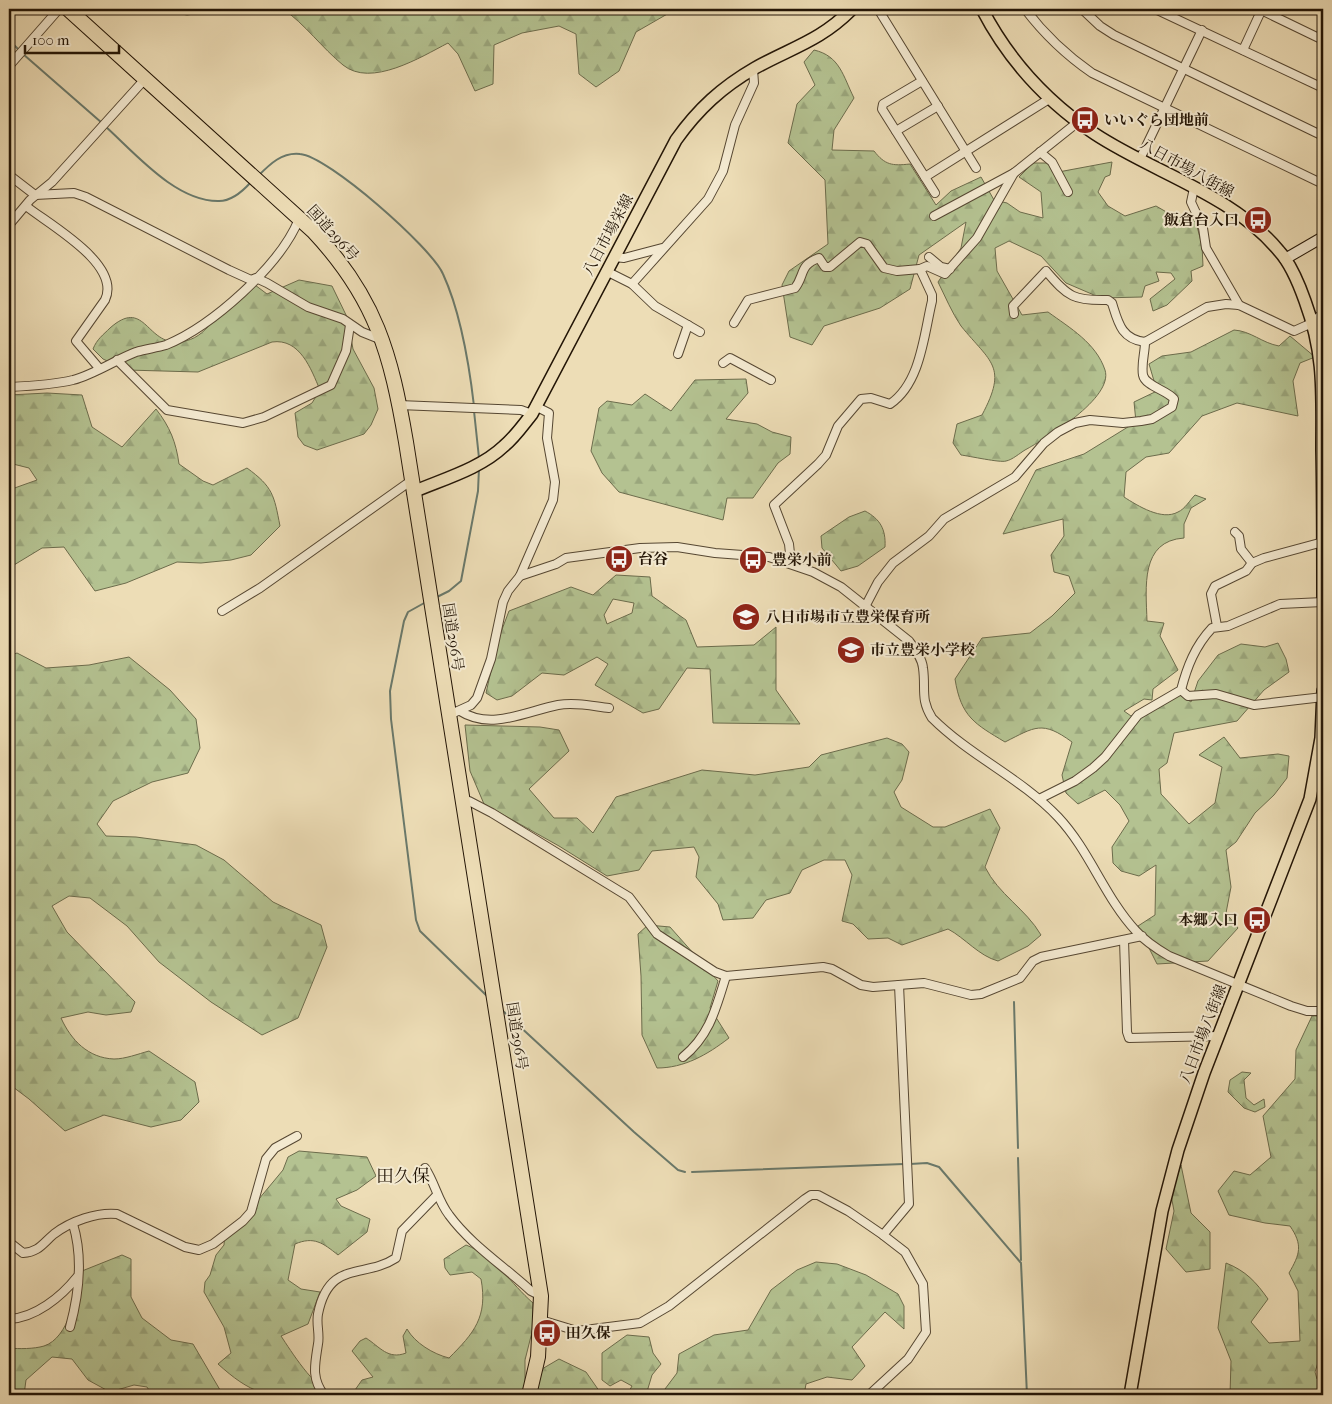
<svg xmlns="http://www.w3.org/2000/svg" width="1332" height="1404" font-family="'IM FELL French Canon','Noto Serif JP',serif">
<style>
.forest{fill:url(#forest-firs);stroke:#6c6c4c;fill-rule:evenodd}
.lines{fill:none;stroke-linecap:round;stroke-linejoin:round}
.stream{stroke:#6a796b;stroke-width:2}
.street-casing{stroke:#564732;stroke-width:10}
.secondary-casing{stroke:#231506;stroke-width:12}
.primary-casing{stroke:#231506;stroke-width:14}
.highway-casing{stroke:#231506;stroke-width:16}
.street{stroke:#f3e9d0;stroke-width:8}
.secondary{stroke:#f3e9d0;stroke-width:10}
.primary{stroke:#edddb6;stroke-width:11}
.highway{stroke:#edddb6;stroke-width:14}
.labels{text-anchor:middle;stroke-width:4;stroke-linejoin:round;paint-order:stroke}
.poi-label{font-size:15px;font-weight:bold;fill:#231506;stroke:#f3e9d0;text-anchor:start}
.street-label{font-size:15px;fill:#231506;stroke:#f3e9d0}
.quarter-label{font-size:18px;fill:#231506;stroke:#f3e9d0}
</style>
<defs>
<pattern id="forest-firs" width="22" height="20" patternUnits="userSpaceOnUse" patternTransform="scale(1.25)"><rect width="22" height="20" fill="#b4c291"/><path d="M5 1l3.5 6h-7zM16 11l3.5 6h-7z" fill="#9aa67c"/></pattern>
</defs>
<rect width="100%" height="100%" fill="#edddb6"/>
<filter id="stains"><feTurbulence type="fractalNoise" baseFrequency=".004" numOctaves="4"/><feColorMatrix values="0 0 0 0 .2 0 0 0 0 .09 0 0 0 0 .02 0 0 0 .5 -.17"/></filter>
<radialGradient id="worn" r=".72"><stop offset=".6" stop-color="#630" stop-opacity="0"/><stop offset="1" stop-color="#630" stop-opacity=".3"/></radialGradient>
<g class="forest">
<path d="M155 9H230L187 15Z"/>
<path d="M283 9H676L636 32 619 71 596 87 579 74 576 34 559 26 522 33 494 45 493 84 475 91 458 54 448 43C421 57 371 88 343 65 322 48 305 24 283 9Z"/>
<path d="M814 50C840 56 843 76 854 98L834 130 832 150 874 151C885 165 892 166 910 164L936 205 951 191 981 177 994 200 1007 203 1020 212 1043 218 1041 192 1019 177 1033 163H1048L1053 173 1112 162 1110 175 1105 177 1098 192 1108 206 1125 216 1156 206 1182 221 1195 219 1202 245 1203 266 1191 271 1192 281 1167 305 1153 311 1150 299 1175 279 1171 273 1156 272 1159 281 1145 286 1142 297 1101 298 1066 283 1041 256 1009 241 995 248 997 271 1022 315 1048 312C1070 328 1096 343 1105 370 1114 398 1045 439 1025 450 1020 453 1012 460 1006 461 1001 463 969 456 961 455L953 443 957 424 982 415C1008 366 991 363 961 326 952 313 945 296 938 282L961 248 966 222 919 255 910 289 880 308 824 326 812 345 790 337 782 285 789 271 828 244 825 180 788 143 797 104 815 85 804 62Z"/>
<path d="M299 280 332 286 347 317 353 349 374 388 378 409 371 425 364 434 317 450 304 445 298 437 295 413 312 403 320 390C311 369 300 338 272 342L198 372 127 370 103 359 93 349C97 339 103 335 110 328 144 298 146 342 176 342 205 342 214 316 231 298 236 292 247 289 255 285L267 294Z"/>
<path d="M1234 330C1251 331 1262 343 1279 346L1290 336 1315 357 1300 363 1293 381 1298 416 1237 403 1202 416 1169 453 1146 457 1126 472 1124 497C1138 506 1162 521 1178 512 1185 509 1190 500 1195 495L1206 499 1191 508 1184 524V538C1140 541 1146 587 1147 621L1164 623 1160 636 1178 670 1153 689 1152 700 1144 699 1124 711 1131 716 1149 711 1180 695 1191 702 1198 681 1218 655 1241 644 1265 647 1278 643 1286 659 1289 672 1264 690 1237 721 1174 733 1167 763 1159 769 1161 794 1189 824 1215 803 1222 767 1199 755 1224 737 1240 758 1278 754 1289 756 1287 778 1274 795 1255 813 1236 842 1226 850 1231 887 1226 913 1238 928 1208 961 1157 964 1138 926 1155 915 1156 865 1139 876 1121 871 1113 863 1112 847 1129 821 1120 805 1105 790 1078 804 1066 793 1062 775 1072 742C1042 720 1035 727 1005 742 975 724 961 717 955 679L982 638 1030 633 1052 616 1075 593 1069 576 1054 572 1051 555 1064 536 1063 519 1003 534 1036 470 1084 454 1136 422 1134 402 1157 391 1149 364 1162 356 1191 352Z"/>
<path d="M746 379 748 393 726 419 757 424 772 432 791 437 790 454 778 463 753 498H727L723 520 619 492 602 473 591 451 599 408 607 401 632 405 645 394 671 411 695 380Z"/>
<path d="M47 393 82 395 92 427 122 447 156 409C170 427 176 442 179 464L203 481 213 485 247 468C273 487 274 495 280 526L251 555 231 560 201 563 177 562 126 583 95 591 64 547 42 548 9 568V490L37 480 29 468 9 463V395Z"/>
<path d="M865 511C880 519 886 529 885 547L858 566 841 571 822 548 821 536 849 517Z"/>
<path d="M616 575 650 577 652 596 686 620 697 647 754 645 776 627V690L800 724 713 723 710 669 687 668 659 709 643 713 595 685 608 664 597 657 564 675 542 673 512 696 497 700 486 693 498 640 509 611 571 587 593 595ZM613 599 634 603 632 613 607 624 604 615Z"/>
<path d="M17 653 46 668 89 665 129 657 170 690 196 719 200 748 188 773 152 782 113 801 97 824 106 836 136 837 196 845 224 860 273 902 321 925 327 947 298 1018 262 1035 211 1002 159 962 127 926 90 898 69 896 52 906 67 932 135 1002 131 1012 106 1015 88 1012 61 1018C71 1040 88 1058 114 1059 125 1059 138 1054 149 1051L195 1082 199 1102 181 1120 151 1127 104 1115 65 1131 29 1099 9 1084V930L14 925 9 889V656Z"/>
<path d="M465 725 540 727 559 730 569 751 529 789 554 818H577L593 833 616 797 702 770 755 775 809 767 821 755 887 738 902 744 909 752 902 780 894 792 901 807 933 827H945L990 809 1000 828 985 867C998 894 1026 909 1041 935L1028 946 998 961C979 956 965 938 948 929L902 945 888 938 868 939 853 924 842 921 852 875 845 860H824L802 870 790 893 766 900 753 918 723 920 718 904 696 877 699 857 694 847 652 851 639 870 607 876 559 846 484 804 470 771Z"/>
<path d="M648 925 670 927 718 981 710 1008 729 1038C707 1055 684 1068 657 1068L642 1035 641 976 638 934Z"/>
<path d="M1312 1016H1323V1347L1315 1372 1317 1379 1323 1378V1395H1230L1231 1361 1218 1328 1226 1263C1246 1271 1256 1282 1268 1299L1251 1322 1269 1343 1300 1341 1298 1291 1289 1273C1300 1254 1303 1245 1290 1226L1265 1223 1229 1215 1218 1191 1234 1171 1250 1175 1271 1157 1263 1116 1295 1079 1296 1050Z"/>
<path d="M1242 1072 1251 1073 1244 1080 1246 1098 1254 1105 1264 1099 1265 1107 1255 1112 1244 1108 1228 1092 1230 1080Z"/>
<path d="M299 1151 367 1157 376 1176 357 1190 336 1199 341 1206 370 1219 367 1232 338 1255C323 1243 314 1236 295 1244L288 1280 301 1289 320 1292 308 1324 281 1336C291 1351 314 1388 331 1392 340 1394 347 1392 355 1390L362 1380 373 1377 352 1351 360 1341 366 1338C380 1347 388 1360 406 1353L403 1336 407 1329C415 1343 433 1354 449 1358 474 1333 488 1317 481 1279L472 1272 450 1275 445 1268 444 1259 466 1245C495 1256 511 1284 533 1303V1328L525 1360V1387L523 1395H314L311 1391C270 1402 249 1392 218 1364L231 1353 224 1327 204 1292 205 1282 210 1275 216 1255 224 1245 225 1230 239 1223 283 1170 288 1157Z"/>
<path d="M1181 1165 1191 1213 1210 1232V1269L1186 1272 1166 1249 1174 1211 1171 1195Z"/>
<path d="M122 1255 131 1259V1297L142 1318 171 1340 193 1344 223 1395H152L147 1387 134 1385 110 1392 88 1380 72 1359 52 1357 26 1380 24 1395H9V1348C19 1349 34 1349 44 1346 69 1338 77 1293 82 1271Z"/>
<path d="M816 1262 837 1264 866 1275 898 1294 904 1306V1329L885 1312 852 1347 865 1366 852 1380 827 1377 806 1384 804 1395H666L665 1389 677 1373 679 1354 714 1335 748 1330 771 1290 797 1270Z"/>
<path d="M627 1335 649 1337 653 1353 661 1364 652 1375 646 1395H627L632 1386 621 1380 610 1386 602 1380V1353Z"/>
<path d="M559 1359 586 1372 602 1395H535L542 1369Z"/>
</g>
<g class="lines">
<g class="stream">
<path d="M9 40 20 51"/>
<path d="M23 54 102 123"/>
<path d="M105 126C135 153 176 202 219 201 231 201 243 191 251 182"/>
<path d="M258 176C270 164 282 152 300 154 328 156 432 248 443 274 461 313 469 363 474 406"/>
<path d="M474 411 479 458"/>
<path d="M435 598 449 591 461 581 478 491 479 468"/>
<path d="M426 602 408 612 404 621 390 691 391 719 416 920 420 931 488 997"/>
<path d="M1014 1002 1018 1148"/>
<path d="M503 1011 634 1132 678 1170 685 1172"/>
<path d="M1018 1158 1021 1260"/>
<path d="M910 1164 927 1163 939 1167 1021 1263 1027 1395"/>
<path d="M692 1172 904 1164"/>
</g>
<defs>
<g id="street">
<path d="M878 9 976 168"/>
<path d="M1025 9C1044 34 1066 55 1092 73L1323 184"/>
<path d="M1082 9 1100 26 1114 35 1323 136"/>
<path d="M1155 9 1323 88"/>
<path d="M1259 9 1323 40"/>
<path d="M1243 50 1262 9"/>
<path d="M9 66 59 9"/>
<path d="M922 81 883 104 882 109 935 193"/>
<path d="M896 131 938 106"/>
<path d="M1040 152 1052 162 1068 192"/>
<path d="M1140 159 1202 30"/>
<path d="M9 175 35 195 74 193 86 197 229 270 251 280 256 278 267 283 308 307 343 319 362 332 382 340"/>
<path d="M925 177 1049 99"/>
<path d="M1194 188 1191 202 1203 228 1206 248 1239 305"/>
<path d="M26 206C48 224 122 264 105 300L76 341 99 368"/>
<path d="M934 216 1014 173"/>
<path d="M9 225 30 200 52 182 145 79"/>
<path d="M614 257 624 258 662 248"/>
<path d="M929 257 941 267 950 269"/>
<path d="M606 271 632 284 655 306 700 332"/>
<path d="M632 284 708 199 723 171 735 125 754 83 753 69"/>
<path d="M1014 314 1013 306 1046 271C1068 297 1074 301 1108 300L1112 303C1118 322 1121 339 1145 342L1207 307 1226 304 1239 305 1294 331 1312 323 1323 313"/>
<path d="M734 323 748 300 795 288C805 275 799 265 819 258L825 267H830L860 242 867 244 884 268 897 271 920 269"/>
<path d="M678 354 688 325"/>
<path d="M117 360 167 410 243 423 264 417 331 385 346 351 350 325"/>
<path d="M723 363 730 358 771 380"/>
<path d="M9 387C30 386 52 385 73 380 95 374 115 360 136 352 146 349 156 348 166 345 212 326 280 266 299 219"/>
<path d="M399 405 521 410 532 414"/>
<path d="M1235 532 1239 536 1241 549 1252 563"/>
<path d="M791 563 789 544 774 505 818 464 826 455 838 426 861 399 871 398 890 404C921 383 924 334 932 301V295L920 269 927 266 945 274 977 238 1014 173 1078 122"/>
<path d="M520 576 556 564 566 558 640 548 677 547 715 553 769 557 813 572 841 587 909 641C915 649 922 658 923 668 926 689 920 699 932 718 970 756 1021 778 1058 817 1090 851 1105 898 1136 931 1145 941 1157 949 1169 956L1291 1006 1307 1011H1323"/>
<path d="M866 605 878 582 893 563 929 536 944 519 1015 477 1044 443 1058 432 1075 423 1090 420 1123 423 1141 421 1152 419 1172 407 1174 399C1167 390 1145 386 1143 375 1141 364 1145 353 1145 342"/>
<path d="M222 611 260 588 412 480"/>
<path d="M1217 626 1211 594 1215 586 1246 571 1252 563 1264 558 1323 542"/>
<path d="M1181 690 1188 696 1216 694 1254 705 1323 697"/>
<path d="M460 711C491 731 527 711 558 705 575 702 592 706 609 708"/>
<path d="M449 715 471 705 477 698 491 659 503 602 508 591 520 576 553 500 555 482 547 438 549 413 535 406"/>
<path d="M1039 799 1075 781 1093 768 1105 757 1138 715 1181 690C1187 667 1195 646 1212 628L1228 626 1280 604 1323 602"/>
<path d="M462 802 469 801 492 813 629 897 657 934 715 972 726 976 823 967 832 969 861 985 873 987 924 983 971 995 981 994 1020 978 1033 961 1041 957 1142 936"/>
<path d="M1124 940 1127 1032 1129 1038 1219 1036"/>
<path d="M683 1057C710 1035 716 1008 726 976"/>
<path d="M425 1168C435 1183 438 1201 449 1215 471 1245 504 1266 531 1291L541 1296"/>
<path d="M883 1235 909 1204 899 985"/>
<path d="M9 1242 23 1253C39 1252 43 1243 54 1234 71 1221 97 1212 117 1214L185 1247 199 1250 213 1244 243 1221 251 1212 266 1159 275 1148 297 1136"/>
<path d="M9 1319C35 1318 61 1297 77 1277"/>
<path d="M541 1320 577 1331 640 1323 669 1306 805 1199 811 1195H818L848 1211 883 1235 905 1252 923 1284 926 1332 908 1359 869 1395"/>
<path d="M70 1327C79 1294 83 1257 73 1224"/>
<path d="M324 1395C311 1378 315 1364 318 1344 320 1334 316 1324 318 1314 329 1259 364 1279 396 1258L402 1231 437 1195"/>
</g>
<path id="secondary" d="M1285 259 1323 237"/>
<g id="primary">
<path d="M982 9C1008 59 1047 102 1095 134 1154 173 1232 194 1279 251 1291 264 1299 284 1305 301 1325 355 1322 394 1322 450 1323 499 1323 549 1323 598"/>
<path d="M413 492C443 479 480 469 504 446 515 437 523 425 532 414L676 140C698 109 722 87 755 68 793 47 820 41 852 9"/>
<path d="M1130 1395 1162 1211 1178 1150 1204 1073 1310 799 1321 738 1323 691"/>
</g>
<path id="highway" d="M68 9 313 231C376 298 391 354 406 442L541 1296 538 1357 529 1395"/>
</defs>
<use href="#street" class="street-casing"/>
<use href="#secondary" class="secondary-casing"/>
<use href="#primary" class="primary-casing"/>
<use href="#highway" class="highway-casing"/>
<use href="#street" class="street"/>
<use href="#secondary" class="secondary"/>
<use href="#primary" class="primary"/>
<use href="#highway" class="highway"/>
</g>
<defs>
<symbol id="bus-disc" viewBox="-11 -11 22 22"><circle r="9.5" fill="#8f2418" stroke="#f3e9d0"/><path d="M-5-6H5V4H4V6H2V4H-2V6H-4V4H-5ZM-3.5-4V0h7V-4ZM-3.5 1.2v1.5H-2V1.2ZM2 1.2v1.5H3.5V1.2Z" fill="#fff"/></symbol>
<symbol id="school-disc" viewBox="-11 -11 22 22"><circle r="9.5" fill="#8f2418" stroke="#f3e9d0"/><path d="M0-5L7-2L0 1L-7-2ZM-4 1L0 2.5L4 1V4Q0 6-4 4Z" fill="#fff"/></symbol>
</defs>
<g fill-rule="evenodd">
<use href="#bus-disc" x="1069" y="104" width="32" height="32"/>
<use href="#bus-disc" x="1242" y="204" width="32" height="32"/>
<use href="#bus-disc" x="603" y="543" width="32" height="32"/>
<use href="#bus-disc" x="737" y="544" width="32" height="32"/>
<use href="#school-disc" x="730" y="601" width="32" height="32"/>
<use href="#school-disc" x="835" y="634" width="32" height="32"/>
<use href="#bus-disc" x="1241" y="904" width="32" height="32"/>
<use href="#bus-disc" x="531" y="1317" width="32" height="32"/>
</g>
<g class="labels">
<g class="poi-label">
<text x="1104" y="125">いいぐら団地前</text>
<text x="1239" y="225" text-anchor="end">飯倉台入口</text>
<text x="638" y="564">台谷</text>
<text x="772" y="565">豊栄小前</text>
<text x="765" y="622">八日市場市立豊栄保育所</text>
<text x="870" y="655">市立豊栄小学校</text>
<text x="1238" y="925" text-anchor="end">本郷入口</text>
<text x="566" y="1338">田久保</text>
</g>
<g class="street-label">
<text transform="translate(1187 168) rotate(29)" y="5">八日市場八街線</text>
<text transform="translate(333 233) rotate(48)" y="5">国道296号</text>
<text transform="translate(608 235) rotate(-62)" y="5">八日市場栄線</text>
<text transform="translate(453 637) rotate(81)" y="5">国道296号</text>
<text transform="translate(1203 1034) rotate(-69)" y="5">八日市場八街線</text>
<text transform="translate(517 1036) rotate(81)" y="5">国道296号</text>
</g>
<g class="quarter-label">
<text x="403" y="1182">田久保</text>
</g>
</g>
<rect width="1332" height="1404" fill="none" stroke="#edddb6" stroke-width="30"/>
<rect x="10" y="10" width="1312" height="1384" fill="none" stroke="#231506" stroke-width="2.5"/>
<rect x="15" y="15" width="1302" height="1374" fill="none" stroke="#231506"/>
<path d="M25 45v8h94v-8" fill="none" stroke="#231506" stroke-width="2.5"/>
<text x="32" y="45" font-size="15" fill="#231506" stroke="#f3e9d0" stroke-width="4" paint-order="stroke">100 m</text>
<rect width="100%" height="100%" filter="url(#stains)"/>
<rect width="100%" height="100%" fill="url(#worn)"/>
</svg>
